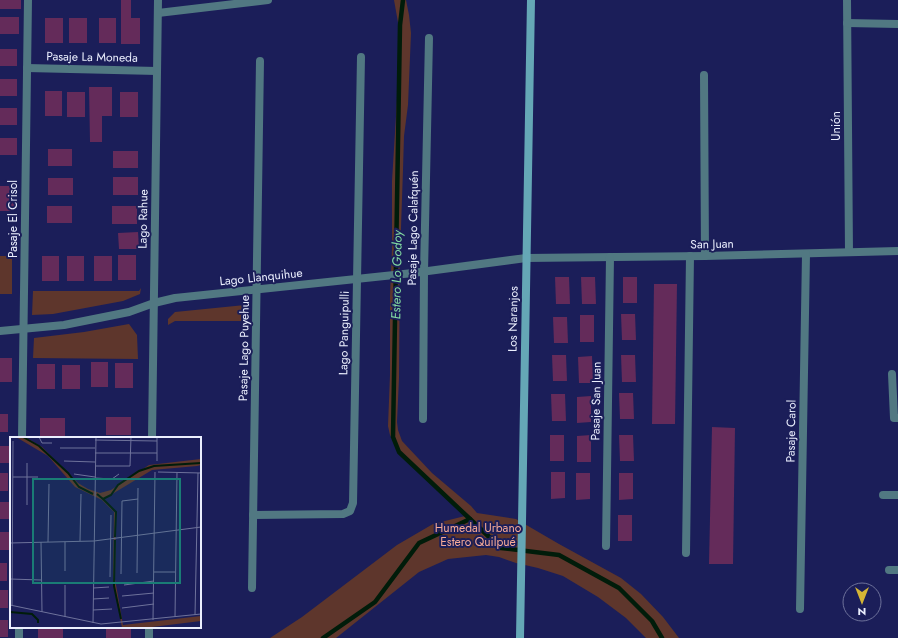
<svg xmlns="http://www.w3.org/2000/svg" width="898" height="638" font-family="Jost,sans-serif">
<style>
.green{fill:#5e362c}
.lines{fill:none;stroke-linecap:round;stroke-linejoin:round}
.stream{stroke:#001c0a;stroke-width:4.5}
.building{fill:#642b5a}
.lane{stroke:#517882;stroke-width:8}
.street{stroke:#517882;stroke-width:8}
.secondary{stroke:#65a7b6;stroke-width:8}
.labels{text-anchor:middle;stroke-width:4;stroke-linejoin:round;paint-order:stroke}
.street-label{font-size:12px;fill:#ebeffe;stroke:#1b1e59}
.park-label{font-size:12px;fill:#f6aa97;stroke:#1b1e59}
.water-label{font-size:13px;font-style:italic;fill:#82daa1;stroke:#1b1e59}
.inset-river{fill:none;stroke:#001c0a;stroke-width:2}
.inset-road{fill:none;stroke:#6e729b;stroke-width:1}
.view{fill:#1a7c75;fill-opacity:0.15;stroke:#1a7c75;stroke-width:2}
.inset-edge{fill:none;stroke:#ebeffe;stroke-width:2}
</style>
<rect width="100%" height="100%" fill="#1b1e59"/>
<g class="green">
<path d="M394 0H406L409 15 411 33 408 105 404 136 403 170 400 256 399 378 397 422 398 430 402 441 432 473 471 506 477 513 516 519 559 544 621 578 641 594 663 617 679 638H646L626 618 598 597 563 576 538 568 516 563 499 557 486 555 448 559 419 572 336 638H270L302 617 397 545 433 524 465 516 461 510 454 503 414 467 394 443 390 435 388 426 390 375V296L392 249V181L398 84 399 28Z"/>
<rect x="0" y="256" width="12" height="38"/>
<path d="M141 288 140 294 123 301 53 314 32 315 33 291H139Z"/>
<path d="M245 305 246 321H175L168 325V319L175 312Z"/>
<path d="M129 324 137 335 138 359 33 358 34 338 84 332Z"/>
</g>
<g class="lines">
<g class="stream">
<path d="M403 0 400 25 393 437 399 452 470 519"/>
<path d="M323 638 375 602 419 543 470 519 501 548 559 555 619 588 652 621 662 638"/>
</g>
</g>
<g class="building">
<rect x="0" y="0" width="21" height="9"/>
<path d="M121 0H131V18H140V44H121Z"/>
<rect x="0" y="17" width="19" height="17"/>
<rect x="45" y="18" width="18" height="25"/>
<rect x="69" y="18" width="18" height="25"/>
<rect x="99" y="18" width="17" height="25"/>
<rect x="0" y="49" width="17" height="17"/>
<rect x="0" y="79" width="17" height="17"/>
<path d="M89 87H112V116H102V142H90Z"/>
<rect x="45" y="91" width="17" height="25"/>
<rect x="67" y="92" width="18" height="25"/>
<rect x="120" y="92" width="18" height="25"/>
<rect x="0" y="108" width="17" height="17"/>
<rect x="0" y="138" width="17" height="17"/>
<rect x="48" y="149" width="24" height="17"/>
<rect x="113" y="151" width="25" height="17"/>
<rect x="113" y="177" width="25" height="18"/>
<rect x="48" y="178" width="25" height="17"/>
<rect x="0" y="186" width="14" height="25"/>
<rect x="47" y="206" width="25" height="17"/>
<rect x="112" y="206" width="25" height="18"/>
<path d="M138 232 139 249H119L118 233Z"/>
<rect x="118" y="255" width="18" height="25"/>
<rect x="42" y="256" width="17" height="25"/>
<rect x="67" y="256" width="17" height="25"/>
<rect x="94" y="256" width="18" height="25"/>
<path d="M555 277H569L570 304H556Z"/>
<path d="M581 277H595L596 304H582Z"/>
<rect x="623" y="277" width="14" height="26"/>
<path d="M654 284H677L675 424H652Z"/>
<path d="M621 314H635L636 340H622Z"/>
<rect x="580" y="315" width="14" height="27"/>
<path d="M553 317H567L568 343H554Z"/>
<path d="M552 355H566L567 381H553Z"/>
<path d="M621 355H635L636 382H622Z"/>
<path d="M592 356 593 383H579L578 357Z"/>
<rect x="0" y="358" width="12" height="24"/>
<rect x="91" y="362" width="17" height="25"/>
<rect x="115" y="363" width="18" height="25"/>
<rect x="37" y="364" width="18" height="25"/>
<rect x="62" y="365" width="18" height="24"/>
<path d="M619 393H633L634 419H620Z"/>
<path d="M551 394H565L566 421H552Z"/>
<path d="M591 396V422L577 423V397Z"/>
<rect x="0" y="414" width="8" height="18"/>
<rect x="106" y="417" width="25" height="18"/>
<rect x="40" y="418" width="25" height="18"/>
<path d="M712 427 735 428 733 564H709Z"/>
<rect x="550" y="435" width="14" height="26"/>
<path d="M591 435V462H577V436Z"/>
<path d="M619 435H633L634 461H620Z"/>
<rect x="0" y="446" width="9" height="17"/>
<path d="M551 472H565V498L551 499Z"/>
<rect x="0" y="473" width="8" height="18"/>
<path d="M576 473H590V499L576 500Z"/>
<path d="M619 473H633V499L619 500Z"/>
<rect x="0" y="502" width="9" height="17"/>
<rect x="618" y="515" width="14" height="26"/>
<rect x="0" y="532" width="9" height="18"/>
<rect x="0" y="563" width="7" height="18"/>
<rect x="0" y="590" width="8" height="18"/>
<rect x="0" y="620" width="8" height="17"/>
<rect x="38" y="627" width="25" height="11"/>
<rect x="106" y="627" width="25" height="11"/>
</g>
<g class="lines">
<g class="lane">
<path d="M892 374 894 418H898"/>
<path d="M686 553 690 256"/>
</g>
<g class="street">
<path d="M847 0 849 252"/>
<path d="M158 13 268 0"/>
<path d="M847 23 898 24"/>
<path d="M27 68 157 71"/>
<path d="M704 75 705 256"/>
<path d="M0 331 64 325 129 312 154 303 175 298 413 273 526 258 705 256 898 251"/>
<path d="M423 419 424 272 429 38"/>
<path d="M22 438 28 0"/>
<path d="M152 438 158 0"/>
<path d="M883 495H898"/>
<path d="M253 515 343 514 350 511 353 503 361 57"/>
<path d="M606 546 610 257"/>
<path d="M889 570H898"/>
<path d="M252 588 260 61"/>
<path d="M800 609 806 254"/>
<path d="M19 638V627"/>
<path d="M149 638V627"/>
</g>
<path class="secondary" d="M520 638 531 0"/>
</g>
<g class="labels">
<g class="street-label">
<text transform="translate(92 57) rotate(1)" y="4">Pasaje La Moneda</text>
<text transform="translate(836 126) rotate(-90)" y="4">Unión</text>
<text transform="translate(13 219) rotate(-90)" y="4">Pasaje El Crisol</text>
<text transform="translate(143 219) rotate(-89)" y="4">Lago Rahue</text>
<text transform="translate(413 228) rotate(-89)" y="4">Pasaje Lago Calafquén</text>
<text transform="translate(712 244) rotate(-1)" y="4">San Juan</text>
<text transform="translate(261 277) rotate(-6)" y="4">Lago Llanquihue</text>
<text transform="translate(513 319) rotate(-89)" y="4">Los Naranjos</text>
<text transform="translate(344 333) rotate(-89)" y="4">Lago Panguipulli</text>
<text transform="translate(244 348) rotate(-89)" y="4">Pasaje Lago Puyehue</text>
<text transform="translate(596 401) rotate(-89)" y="4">Pasaje San Juan</text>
<text transform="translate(791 431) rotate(-89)" y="4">Pasaje Carol</text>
</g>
<g class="park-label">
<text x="478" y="532">Humedal Urbano<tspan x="478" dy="14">Estero Quilpué</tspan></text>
</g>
<g class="water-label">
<text transform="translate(396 275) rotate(-89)" y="5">Estero Lo Godoy</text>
</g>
</g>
<g transform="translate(10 437)">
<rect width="191" height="191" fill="#1b1e59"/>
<path d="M6 0H15L32 10 68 46 78 52 90 56 101 53 139 28 191 22V28L187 29 142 33 94 62 106 77 105 142 113 188 191 179V184L142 190 112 191 103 141 104 75 92 63 65 50 38 19Z" fill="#5e362c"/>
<path class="inset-river" d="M13 0 29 9 58 36 69 50 83 57M87 57 93 62 101 58 108 48 129 34 144 29 191 26M93 62 106 75 105 100M105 103 104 149 111 182M0 175 22 177 28 183V186"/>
<path class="inset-road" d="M29 0 32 6H42M147 0V24M85 3 147 4M50 11H85M85 16H147M54 24 85 25M17 26V68M85 29H120L121 0M148 35 191 36M64 37 85 40M3 40H28M85 41 102 42 109 37M70 104 71 57M31 105 32 175M38 105 39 47M55 105V134M0 106 84 104 191 90M144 135H165M127 136 128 51M111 137 112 64 128 62M100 140 101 78M0 142 31 143M114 148 144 144M83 151 99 150M112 159 144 156M83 162 99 161M0 168 91 187 191 177M2 169 3 4M112 171 144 167M83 173 102 172M185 178 188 36M55 180V148M165 180 167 35M143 183 145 35M83 186 86 0"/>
<path class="view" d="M23 42H170V146H23Z"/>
<rect width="191" height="191" class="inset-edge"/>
</g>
<g transform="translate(862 602) rotate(180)"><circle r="19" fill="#1b1e59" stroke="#6e729b"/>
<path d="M0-3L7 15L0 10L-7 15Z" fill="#d5b535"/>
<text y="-6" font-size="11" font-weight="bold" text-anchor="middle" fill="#ebeffe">N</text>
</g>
</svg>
